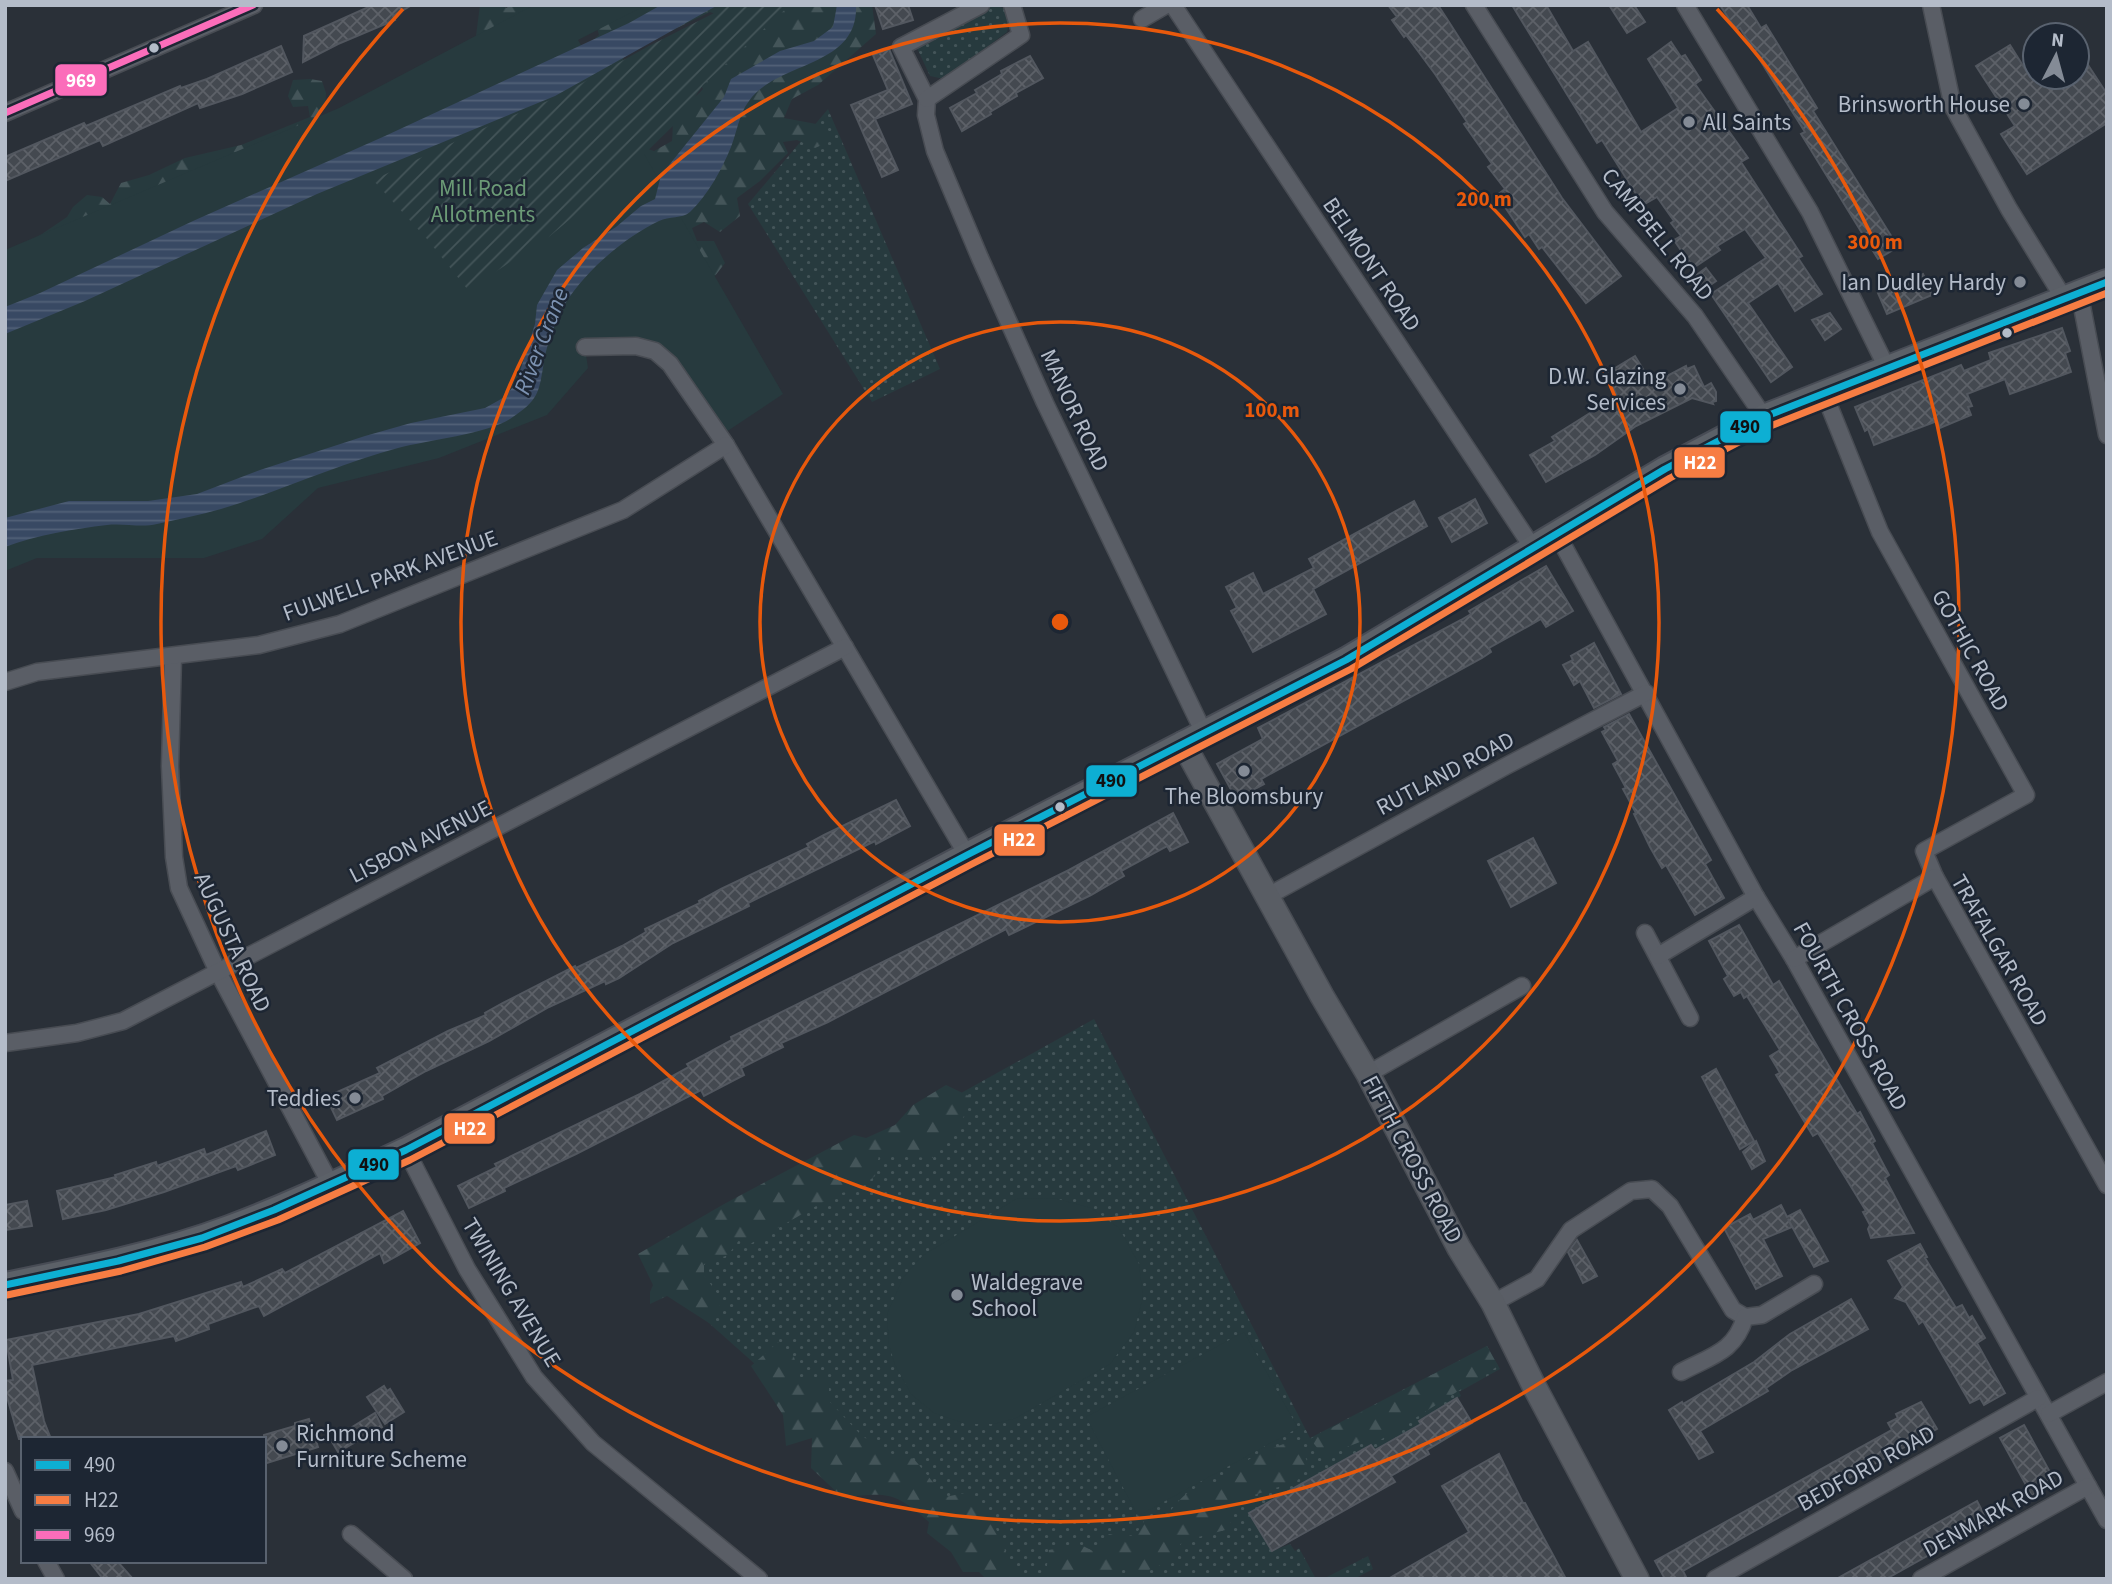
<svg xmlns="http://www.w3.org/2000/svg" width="2112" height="1584" font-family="'Source Sans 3',sans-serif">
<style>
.grass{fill:url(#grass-dots)}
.forest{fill:url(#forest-firs)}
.park{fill:#273a3e}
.garden{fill:url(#garden-furrows)}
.water{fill:url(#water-rules)}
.building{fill:url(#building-cross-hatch);stroke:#52575f;stroke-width:2}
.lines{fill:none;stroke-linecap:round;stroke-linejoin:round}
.street-casing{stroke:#484c53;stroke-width:19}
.secondary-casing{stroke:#484c53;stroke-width:26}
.primary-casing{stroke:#484c55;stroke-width:28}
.street{stroke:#5a5e66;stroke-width:16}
.secondary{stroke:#595d64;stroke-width:23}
.primary{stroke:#5c6168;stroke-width:24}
.bus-1-casing{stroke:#1d2633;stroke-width:12}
.bus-2-casing{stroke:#1d2633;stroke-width:12}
.bus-3-casing{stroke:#1d2633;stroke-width:12}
.bus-1{stroke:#0dafd3;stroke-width:7}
.bus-2{stroke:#f77d43;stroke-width:7}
.bus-3{stroke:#fb6dba;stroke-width:7}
.ring{fill:none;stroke:#e8590c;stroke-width:3.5}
.bus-dot{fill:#b4bcc9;stroke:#1d2633;stroke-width:2.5}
.poi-dot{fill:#848b96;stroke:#1d2633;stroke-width:2.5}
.labels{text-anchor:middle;stroke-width:5;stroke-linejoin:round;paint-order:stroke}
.poi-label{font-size:23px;fill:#b4bcc9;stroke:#1d2633;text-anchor:end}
.park-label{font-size:23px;fill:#6b9a76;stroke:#1d2633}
.street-label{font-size:23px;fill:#b4bcc9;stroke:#1d2633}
.water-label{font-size:24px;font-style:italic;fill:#7c92b1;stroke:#1d2633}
.centre{fill:#e8590c;stroke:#1d2633;stroke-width:3.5}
.ring-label{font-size:21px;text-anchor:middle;font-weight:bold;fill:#e8590c;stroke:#1d2633;stroke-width:5;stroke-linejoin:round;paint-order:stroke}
.line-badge{stroke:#1d2633;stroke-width:2.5}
.badge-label{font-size:19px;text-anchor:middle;font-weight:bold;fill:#fff}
.pale-badge-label{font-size:19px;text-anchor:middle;font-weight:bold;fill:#111}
</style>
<defs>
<pattern id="grass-dots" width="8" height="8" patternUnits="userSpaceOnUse" patternTransform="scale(1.75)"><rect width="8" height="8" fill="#273a3e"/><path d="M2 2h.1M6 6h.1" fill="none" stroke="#445559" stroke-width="1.8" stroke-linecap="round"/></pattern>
<pattern id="forest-firs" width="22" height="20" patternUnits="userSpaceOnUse" patternTransform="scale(1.75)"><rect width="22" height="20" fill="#273a3e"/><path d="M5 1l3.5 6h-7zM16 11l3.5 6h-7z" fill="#445559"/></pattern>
<pattern id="garden-furrows" width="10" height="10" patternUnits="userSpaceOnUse" patternTransform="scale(1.75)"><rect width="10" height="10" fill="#273a3e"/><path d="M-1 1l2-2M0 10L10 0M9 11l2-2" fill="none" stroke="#445559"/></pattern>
<pattern id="water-rules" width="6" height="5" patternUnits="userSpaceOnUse" patternTransform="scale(1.75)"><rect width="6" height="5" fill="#384963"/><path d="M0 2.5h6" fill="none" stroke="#526178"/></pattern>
<pattern id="building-cross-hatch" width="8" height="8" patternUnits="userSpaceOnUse" patternTransform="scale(1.75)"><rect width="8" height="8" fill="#444950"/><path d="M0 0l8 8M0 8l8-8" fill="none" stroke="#5d6168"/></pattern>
</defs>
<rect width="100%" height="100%" fill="#2a3038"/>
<g class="grass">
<path d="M991 5 1004 8 1009 23 1007 32 944 79 930 76 917 48 926 39Z"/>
<path d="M828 109 940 369 872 402 748 204Z"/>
<path d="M1094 1019 1310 1438 1487 1346 1500 1369 1459 1392 1461 1396 1420 1421 1421 1424 1375 1450 1371 1445 1249 1513 1272 1551 1290 1544 1295 1551 1299 1548 1316 1579H997L647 1268Z"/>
<path d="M1368 1556 1373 1569 1354 1579H1323Z"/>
</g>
<g class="forest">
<path d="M480 5H504L506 8C517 2 528 6 538 12L476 36Z"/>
<path d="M603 5H872L876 34 818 85 792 99 784 118 827 126 831 141 815 148 797 140 783 142 788 153 760 181 737 198 740 216 720 232 704 222 692 228 697 241H714L725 263 702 293 639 146 654 151 672 141C673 133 672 125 674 117 677 105 696 99 703 89L694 73 723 17 710 12 623 54 624 80 359 167 587 45 599 35 595 21Z"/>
<path d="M310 79 322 81 326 93 325 107 315 116 314 127 36 238 67 217 73 207 87 195 102 197 110 204 121 183 149 175 185 158 241 145 310 117 308 106 293 107 288 96 293 80Z"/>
<path d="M946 1085 971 1097 959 1129 933 1158 879 1155 875 1176 856 1191 839 1193 750 1244 740 1239 728 1255 704 1264V1275L719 1296 720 1312 709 1323 667 1296 650 1304V1292L653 1285 638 1254 724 1204 854 1135 866 1138 895 1125 913 1105Z"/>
<path d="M778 1342 794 1357 800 1379 829 1381V1401L860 1434 884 1452 914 1459 945 1497 965 1493 987 1507 1017 1579H986L979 1572H963L951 1552 927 1533 929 1522C895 1492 887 1492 843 1498L811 1468 812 1438 786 1446 783 1415 751 1366Z"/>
<path d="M1487 1346 1498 1366 1377 1442 1365 1440 1324 1456 1310 1439Z"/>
<path d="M1297 1440 1309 1465 1297 1481 1248 1497 1232 1513 1229 1529 1183 1541 1166 1563 1139 1574 1123 1568 1113 1572V1579H1039L1046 1573 1049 1550 1079 1544 1093 1551 1109 1534 1135 1536 1146 1518 1169 1513C1181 1497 1195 1482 1216 1486 1230 1465 1273 1446 1297 1440Z"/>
</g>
<g class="park">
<path d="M534 5H646L578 40 783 394 720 436 655 351 585 348 588 368 547 415 439 458 318 488 262 539 204 558H37L5 571V250L339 108Z"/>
<path d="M1054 1198 1091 1208 1119 1228 1139 1264 1143 1297 1134 1332 1110 1364 1016 1418 994 1424H966L934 1413 911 1394 895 1365 889 1345 887 1314 903 1278 922 1256 1016 1199Z"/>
<path d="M1244 1332 1298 1428 1138 1516 1086 1417Z"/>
</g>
<path class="garden" d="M730 5H790L703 85 680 119 624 174 550 236 468 290 427 239 373 180 495 123 557 97 647 47Z"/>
<g class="water">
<path d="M661 5H718L555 96 317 194 85 301 5 334V307L40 293 193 221 385 136 629 23Z"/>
<path d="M837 5H856C859 68 777 61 749 101 739 114 737 132 731 147 722 169 708 195 690 212 682 219 669 216 659 221 624 238 586 270 565 304 556 320 547 343 544 361 539 393 539 400 510 419 486 434 428 440 398 448 338 464 281 491 221 509 200 515 178 519 157 524 141 528 124 523 107 525 74 529 37 535 5 547V518L69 501H148L197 494 260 470 365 436 411 423 485 408 503 398 516 384 535 324 537 305 557 270 583 248 616 227 641 206 655 199 661 175 724 97 731 79 780 51 814 41 833 27Z"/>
</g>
<g class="building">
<path d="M373 5H412L393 16 395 20 338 44 303 62 304 36Z"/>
<path d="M875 5H908L913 20 883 29Z"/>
<path d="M1388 5H1438L1562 198 1621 276 1586 303 1542 247 1539 249 1529 234 1525 237 1497 195 1505 189 1488 167 1492 164 1464 124 1467 122 1435 74 1406 35 1404 37 1392 20 1397 17Z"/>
<path d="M1512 5H1546L1573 51 1588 42 1641 132 1678 108 1648 59 1671 42 1681 57 1685 55 1701 80 1695 84 1748 158 1741 162 1802 256 1798 258 1822 294 1795 311 1778 283 1748 303 1792 367 1771 382 1711 294 1766 258 1745 229 1717 246 1720 250 1693 268 1674 240 1681 236 1671 223 1674 221 1657 197 1643 205 1602 140 1597 143Z"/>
<path d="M1609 5H1634L1645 22 1627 33Z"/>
<path d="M1720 5H1747L1761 28 1766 25 1817 108 1813 111 1898 247 1878 259 1801 134 1805 132 1740 28 1736 30Z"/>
<path d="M2010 45 2030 77H2077V48L2107 94V123L2027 174 2001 134 2015 126 1976 66Z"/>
<path d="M281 46 292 72 242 94 200 108 198 103 103 146 100 140 5 181V157L84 123 86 126 180 86 181 88 207 79Z"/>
<path d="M889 49 912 104 875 119 898 170 882 177 851 105 888 90 873 55Z"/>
<path d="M1030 56 1043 78 1016 93 1017 96 990 112 991 114 962 131 950 108 977 93 975 90 1002 74 1001 71Z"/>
<path d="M1706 268 1716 281 1703 290 1694 277Z"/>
<path d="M1923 274 1932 295 1887 314 1878 293Z"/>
<path d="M1830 313 1841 329 1825 340 1812 320Z"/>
<path d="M2062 328 2070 351 2065 353 2071 372 2010 394 2005 379 1967 394 1972 406 1968 407 1971 415 1940 428 1937 421 1874 445 1868 429 1865 431 1855 407 1961 365 1964 371 1991 360 1989 353Z"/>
<path d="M1635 356 1652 384 1686 366 1687 369 1694 366 1704 387 1711 383 1716 392V401L1712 402 1713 404 1692 398 1636 426 1595 455 1546 482 1530 455 1555 441 1552 437 1617 396 1607 373Z"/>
<path d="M1475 499 1487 523 1452 542 1439 518Z"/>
<path d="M1414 501 1427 526 1313 589 1326 614 1253 652 1231 611 1237 608 1226 587 1253 573 1263 594 1314 568 1309 559Z"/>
<path d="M1546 566 1573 611 1546 627 1541 619 1489 648 1491 652 1482 658 1261 779 1264 784 1236 799 1217 764 1263 739 1258 728 1461 620 1471 614 1469 611Z"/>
<path d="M1594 643 1621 694 1594 708 1580 681 1574 685 1563 665 1573 660 1571 656Z"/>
<path d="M1629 714 1711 860 1705 864 1724 898 1695 915 1666 865 1662 868 1650 847 1634 814 1636 813 1623 789 1626 788 1613 764 1618 761 1602 732 1606 730 1604 727Z"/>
<path d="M896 800 910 826 876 844 875 841 748 903 749 906 673 943 619 978 606 984 605 981 549 1007 489 1041 426 1071 382 1096 383 1099 337 1120 326 1097 380 1073 377 1068 448 1031 486 1015 485 1013 503 1003 575 966 576 968 622 946 646 932 645 929 700 903 699 901 721 889 809 847 807 844 824 835Z"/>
<path d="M1173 813 1188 842 1170 851 1167 846 1121 871 1124 876 1091 895 1009 935 1006 929 828 1022 781 1043 783 1047 741 1068 744 1075 704 1096 701 1090 576 1154 504 1188 505 1191 469 1208 458 1186 497 1167 495 1164 640 1094 689 1067 687 1064 732 1040 731 1037 1069 870Z"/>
<path d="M1533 838 1556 883 1511 907 1488 861Z"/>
<path d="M1739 925 1773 985 1779 981 1857 1114 1860 1112 1875 1141 1872 1143 1889 1175 1885 1178 1914 1233 1871 1238 1868 1229 1870 1225 1863 1212 1866 1211 1818 1133 1813 1136 1776 1075 1780 1073 1770 1056 1780 1050 1747 996 1744 998 1741 992 1734 996 1724 979 1728 976 1709 941Z"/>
<path d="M1716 1069 1754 1141 1740 1149 1702 1077Z"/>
<path d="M266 1131 275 1155 238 1170 236 1166 164 1192 106 1210 63 1219 57 1191 116 1177 115 1175 156 1162 157 1166 204 1149 206 1155Z"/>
<path d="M1756 1141 1765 1161 1752 1169 1743 1152Z"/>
<path d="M27 1201 32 1226 5 1230V1205Z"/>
<path d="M1781 1205 1787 1217 1800 1210 1828 1261 1814 1267 1788 1219 1792 1227 1763 1239 1782 1276 1756 1289 1724 1228 1750 1214 1753 1220Z"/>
<path d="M403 1211 420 1243 384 1263 380 1253 264 1316 259 1306 208 1324 209 1329 176 1341 174 1336 32 1365 44 1421 51 1439H19L5 1390V1381L13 1380 6 1340 139 1314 241 1282 243 1287 282 1269 285 1273Z"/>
<path d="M1577 1240 1597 1276 1583 1283 1568 1252Z"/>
<path d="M1920 1244 1927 1257 1925 1258 1956 1308 1962 1305 1969 1318 1972 1316 1985 1338 1977 1343 2005 1393 1984 1405 1980 1398 1970 1403 1923 1321 1919 1324 1906 1302 1895 1298 1903 1287 1888 1261Z"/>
<path d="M1851 1299 1868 1329 1792 1370 1766 1388 1768 1391 1700 1431 1713 1452 1699 1459 1669 1410 1682 1402 1683 1404 1754 1362 1790 1334Z"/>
<path d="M384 1386 387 1391 390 1389 404 1412 385 1424 367 1397Z"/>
<path d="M1457 1398 1472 1423 1427 1450 1429 1454 1391 1476 1395 1482 1272 1551 1249 1513 1371 1445 1375 1450 1421 1424 1419 1421Z"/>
<path d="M1921 1402 1937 1429 1683 1571 1687 1579H1665L1655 1561 1892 1430 1888 1423 1898 1418 1896 1414Z"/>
<path d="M375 1413 382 1427 338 1452 331 1440Z"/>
<path d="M309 1419 318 1447 264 1464V1435L295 1426V1423Z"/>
<path d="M2024 1425 2056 1483 2032 1496 2000 1438Z"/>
<path d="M1499 1454 1523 1503H1525L1566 1579H1388L1469 1532 1442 1486Z"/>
<path d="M1977 1501 1988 1522 1886 1579H1836Z"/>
<path d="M89 1561H117L133 1579H103Z"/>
</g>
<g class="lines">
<defs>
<g id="street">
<path d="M981 5 901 47 927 99 926 115 935 151 980 258 1045 403 1204 733"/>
<path d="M1173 5 1533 548"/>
<path d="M1474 5 1605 212 1695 316 1764 417"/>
<path d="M1685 5 1810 212 1887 368"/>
<path d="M1931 5 1953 107 2009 209 2063 297"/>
<path d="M1142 19 1166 5"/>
<path d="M927 99 1021 35 1012 5"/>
<path d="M5 113 254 5"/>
<path d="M2079 291 2107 435"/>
<path d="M585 347 636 346 655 351 670 364 726 445 967 855"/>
<path d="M1824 393 1880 532 2026 795 1924 851 1935 877"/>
<path d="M1557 534 1756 897 1794 959 2107 1520"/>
<path d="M173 657 170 766 174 857 179 888 218 972 331 1185"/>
<path d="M5 682 37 672 259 645 340 624 623 510 726 445"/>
<path d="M1268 896 1506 766 1646 693"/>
<path d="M1645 933 1690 1018"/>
<path d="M1658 956 1756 897"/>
<path d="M1794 959 1935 877 2107 1185"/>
<path d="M5 1043 77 1033 123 1021 845 647"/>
<path d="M1368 1074 1522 986"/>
<path d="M406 1150 467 1269 534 1377 593 1443 759 1579"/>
<path d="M1493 1303 1537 1279 1571 1230 1631 1191 1652 1189 1670 1206 1733 1310 1745 1317"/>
<path d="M1681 1372C1711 1356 1735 1352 1745 1317L1762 1315 1814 1284"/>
<path d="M2049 1414 2107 1382"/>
<path d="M5 1471 23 1511"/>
<path d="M351 1534 404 1579"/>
<path d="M46 1561 56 1579"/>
<path d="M1715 1579 2038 1398"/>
<path d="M1921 1579 2088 1486"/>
</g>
<path id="secondary" d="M1183 743 1322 996 1368 1074 1459 1248 1493 1303 1533 1384 1637 1579"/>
<path id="primary" d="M5 1285C80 1270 157 1255 229 1228 289 1206 348 1177 406 1150L967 855 1346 660 1665 469 1764 417 2107 282"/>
</defs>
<use href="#street" class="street-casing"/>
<use href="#secondary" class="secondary-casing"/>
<use href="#primary" class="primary-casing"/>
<use href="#street" class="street"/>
<use href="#secondary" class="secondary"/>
<use href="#primary" class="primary"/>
<defs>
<path id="bus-1" d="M5 1285 118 1261 202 1238 274 1210 406 1150 967 855 1346 660 1665 469 1764 417 2107 282"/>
<path id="bus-2" d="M7 1295 121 1271 205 1247 278 1220 410 1160 972 864 1351 669 1670 478 1768 427 2107 293"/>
<path id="bus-3" d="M5 113 253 5"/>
</defs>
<use href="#bus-1" class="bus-1-casing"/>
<use href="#bus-2" class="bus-2-casing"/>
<use href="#bus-3" class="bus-3-casing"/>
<use href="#bus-1" class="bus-1"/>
<use href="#bus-2" class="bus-2"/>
<use href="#bus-3" class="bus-3"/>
</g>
<g class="ring">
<circle cx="1060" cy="622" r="300"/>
<circle cx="1060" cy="622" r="599"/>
<path d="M1717 9A899 899 0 1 1 403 9"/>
</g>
<g class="bus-dot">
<circle cx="154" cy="48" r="6"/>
<circle cx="2007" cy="333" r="6"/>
<circle cx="1060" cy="807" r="6"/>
</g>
<g class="poi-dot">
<circle cx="2024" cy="104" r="7"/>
<circle cx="1689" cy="122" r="7"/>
<circle cx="2020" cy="282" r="7"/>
<circle cx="1680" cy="389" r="7"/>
<circle cx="1244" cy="771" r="7"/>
<circle cx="355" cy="1098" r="7"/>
<circle cx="957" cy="1295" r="7"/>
<circle cx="282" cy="1446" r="7"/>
</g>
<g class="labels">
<g class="poi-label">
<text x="2010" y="112">Brinsworth House</text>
<text x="1703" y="130" text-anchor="start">All Saints</text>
<text x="2006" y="290">Ian Dudley Hardy</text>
<text x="1666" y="384">D.W. Glazing<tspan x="1666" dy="26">Services</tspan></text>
<text x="1244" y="804" text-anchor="middle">The Bloomsbury</text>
<text x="341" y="1106">Teddies</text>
<text x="971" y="1290" text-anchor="start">Waldegrave<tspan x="971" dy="26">School</tspan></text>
<text x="296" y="1441" text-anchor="start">Richmond<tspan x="296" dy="26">Furniture Scheme</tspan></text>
</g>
<g class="park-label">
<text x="483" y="196">Mill Road<tspan x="483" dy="26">Allotments</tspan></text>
</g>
<g class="street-label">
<text transform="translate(1658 234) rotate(51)" y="8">CAMPBELL ROAD</text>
<text transform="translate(1372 264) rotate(56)" y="8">BELMONT ROAD</text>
<text transform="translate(1075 410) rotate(65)" y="8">MANOR ROAD</text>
<text transform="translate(390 575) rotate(-20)" y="8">FULWELL PARK AVENUE</text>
<text transform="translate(1971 650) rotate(61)" y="8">GOTHIC ROAD</text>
<text transform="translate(1445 773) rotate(-28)" y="8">RUTLAND ROAD</text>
<text transform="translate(420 841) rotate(-27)" y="8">LISBON AVENUE</text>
<text transform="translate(233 942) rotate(65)" y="8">AUGUSTA ROAD</text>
<text transform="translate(2000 950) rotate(60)" y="8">TRAFALGAR ROAD</text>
<text transform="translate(1851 1016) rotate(61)" y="8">FOURTH CROSS ROAD</text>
<text transform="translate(1413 1159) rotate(62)" y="8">FIFTH CROSS ROAD</text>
<text transform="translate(512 1292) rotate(59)" y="8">TWINING AVENUE</text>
<text transform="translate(1866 1468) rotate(-29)" y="8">BEDFORD ROAD</text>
<text transform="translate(1993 1513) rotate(-29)" y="8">DENMARK ROAD</text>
</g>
<g class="water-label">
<text transform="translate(541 341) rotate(-69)" y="8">River Crane</text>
</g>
</g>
<circle cx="1060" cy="622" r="10" class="centre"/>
<g class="ring-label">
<text x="1484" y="206">200 m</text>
<text x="1875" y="249">300 m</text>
<text x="1272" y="417">100 m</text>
</g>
<g class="line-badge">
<rect x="54" y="63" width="54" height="34" rx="7" fill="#fb6dba"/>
<rect x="1719" y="410" width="53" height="34" rx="7" fill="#0dafd3"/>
<rect x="1673" y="446" width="53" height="33" rx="7" fill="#f77d43"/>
<rect x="1085" y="764" width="53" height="34" rx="7" fill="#0dafd3"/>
<rect x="993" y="823" width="53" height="34" rx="7" fill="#f77d43"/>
<rect x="443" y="1112" width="53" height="33" rx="7" fill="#f77d43"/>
<rect x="347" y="1148" width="53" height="33" rx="7" fill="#0dafd3"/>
</g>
<g class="badge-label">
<text x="81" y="87">969</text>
<text x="1700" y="469">H22</text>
<text x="1019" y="846">H22</text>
<text x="470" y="1135">H22</text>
</g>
<g class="pale-badge-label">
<text x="1745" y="433">490</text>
<text x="1111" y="787">490</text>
<text x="374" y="1171">490</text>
</g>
<rect width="2112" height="1584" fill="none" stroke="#b4bcc9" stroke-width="14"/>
<rect x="21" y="1437" width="245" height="126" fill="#1d2633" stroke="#59626f" stroke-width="2"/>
<rect x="35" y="1460" width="35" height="10" fill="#0dafd3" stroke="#59626f" stroke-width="2"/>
<text x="84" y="1472" font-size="21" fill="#b4bcc9">490</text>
<rect x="35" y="1495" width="35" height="10" fill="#f77d43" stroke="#59626f" stroke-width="2"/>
<text x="84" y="1507" font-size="21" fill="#b4bcc9">H22</text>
<rect x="35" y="1530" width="35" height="10" fill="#fb6dba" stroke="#59626f" stroke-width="2"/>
<text x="84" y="1542" font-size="21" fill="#b4bcc9">969</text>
<g transform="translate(2056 56) rotate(6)"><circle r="33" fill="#1d2633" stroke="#59626f" stroke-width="2"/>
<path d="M0-5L12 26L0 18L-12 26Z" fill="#848b96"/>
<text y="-10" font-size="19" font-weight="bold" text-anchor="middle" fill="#b4bcc9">N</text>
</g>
</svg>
